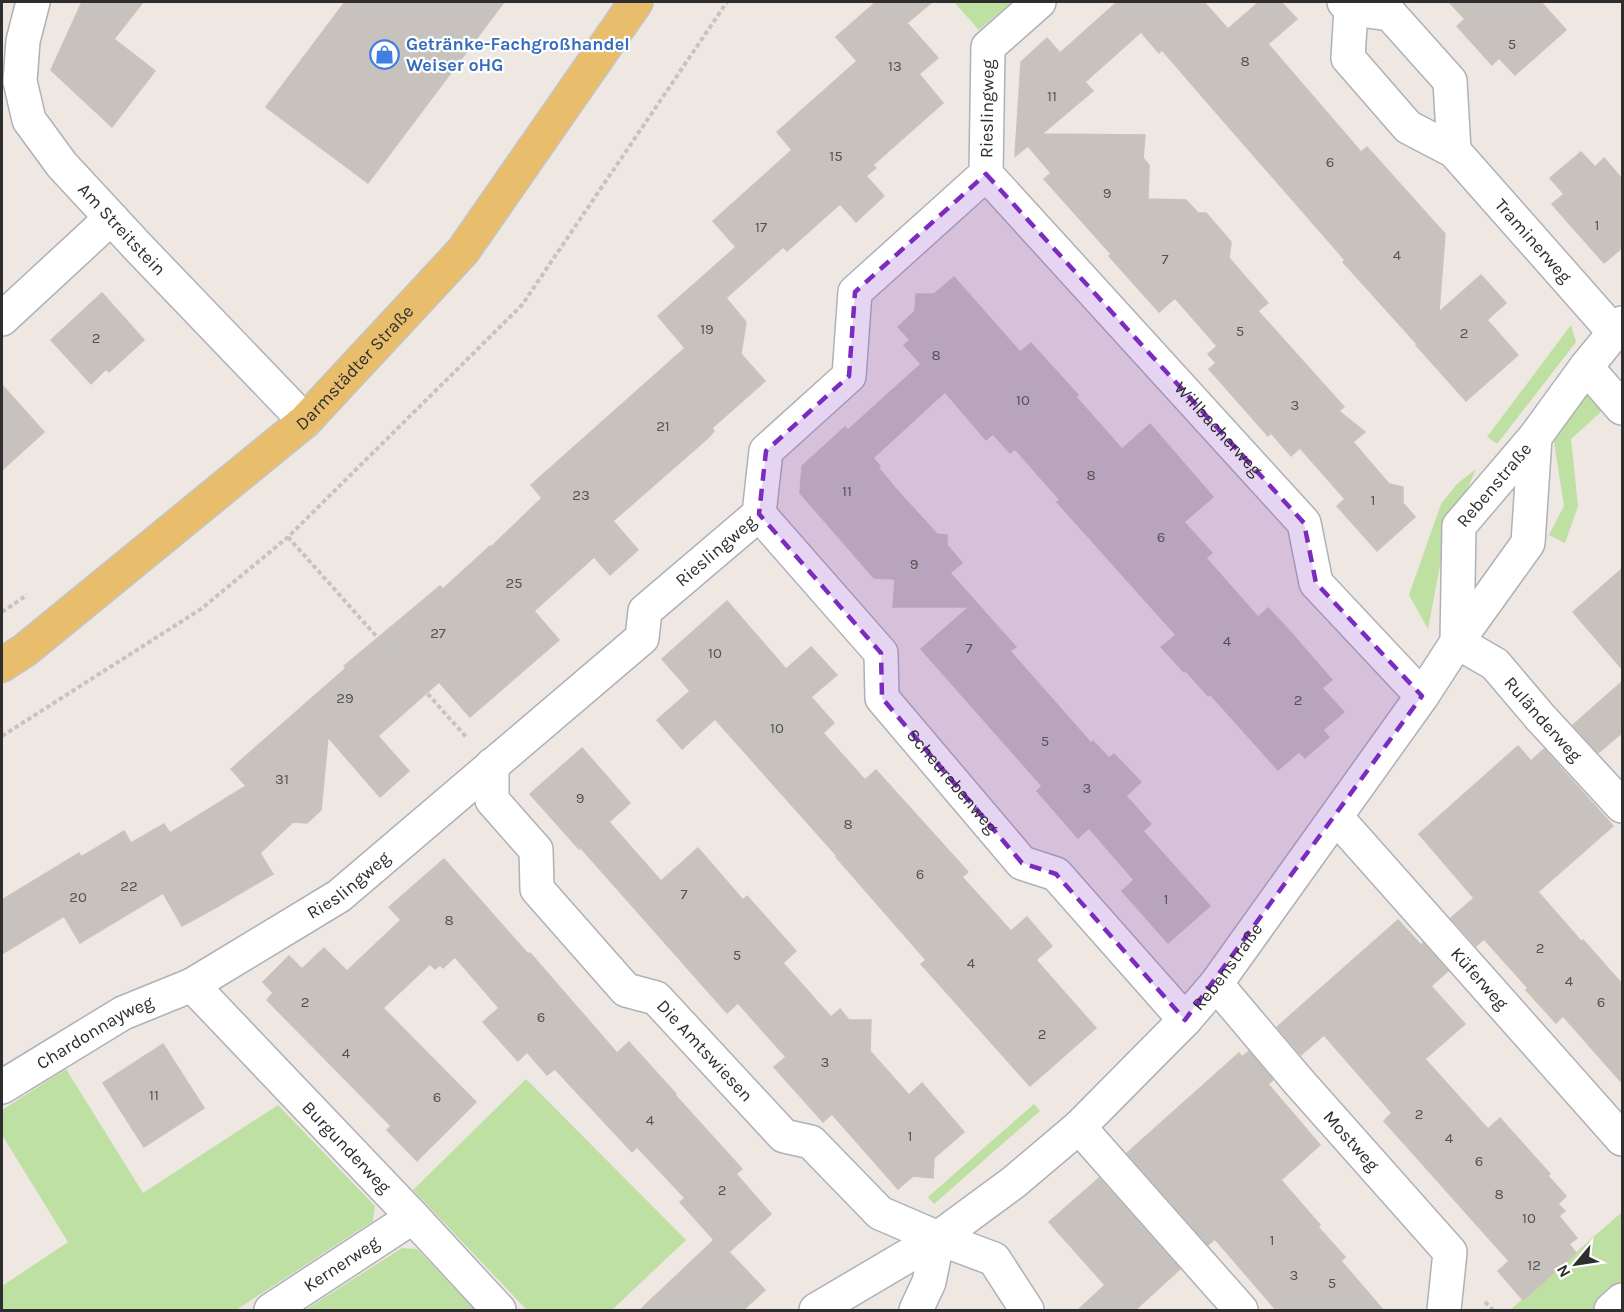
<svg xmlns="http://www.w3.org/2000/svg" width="1624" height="1312" font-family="Karla,sans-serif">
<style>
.green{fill:#bee0a3}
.building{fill:#c7c2bd;stroke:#cac3bb;stroke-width:1.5}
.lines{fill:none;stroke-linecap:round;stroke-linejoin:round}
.street-casing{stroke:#aeb1b9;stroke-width:36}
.primary-casing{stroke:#c4c4c4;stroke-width:36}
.path{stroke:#c4c4c4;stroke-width:4;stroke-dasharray:4.5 3;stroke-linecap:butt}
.street{stroke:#fff;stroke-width:33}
.primary{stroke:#e8be6d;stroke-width:33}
.marked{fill:#7b2cbf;fill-opacity:0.2;stroke:#7b2cbf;stroke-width:4.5;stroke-dasharray:12 8;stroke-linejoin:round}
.labels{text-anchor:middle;stroke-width:4.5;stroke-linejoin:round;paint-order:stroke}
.number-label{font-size:15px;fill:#545352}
.shop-label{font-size:18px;font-weight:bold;fill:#366cbe;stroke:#fff;text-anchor:start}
.street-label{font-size:18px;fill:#2e2e2e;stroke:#fff}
</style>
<rect width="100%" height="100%" fill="#eee7e2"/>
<g class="green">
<path d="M954 2H1012L979 30Z"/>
<path d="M1571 325 1576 342 1497 444 1487 437Z"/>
<path d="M1588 390 1603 410 1571 439 1578 506 1565 543 1549 535 1564 506 1552 429Z"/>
<path d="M1476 469 1444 544 1428 629 1409 595 1441 504 1457 484Z"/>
<path d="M66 1069 143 1193 278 1105 375 1206 373 1221 236 1310H2V1286L68 1242 2 1135V1110Z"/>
<path d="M526 1079 686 1240 612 1310H527L413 1190Z"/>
<path d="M1034 1104 1040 1111 934 1204 928 1197Z"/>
<path d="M1622 1212V1286L1595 1310H1510Z"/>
<path d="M402 1248 417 1249 475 1310H305Z"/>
</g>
<g class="building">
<path d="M82 2H143L114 39 155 71 112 127 51 70Z"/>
<path d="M345 2H504L368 183 266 107Z"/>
<path d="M876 2H932L907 23 938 58 919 74 943 103 873 165 876 168 866 176 884 196 856 222 840 204 787 251 783 247 726 298 746 322 741 354 765 381 712 428 714 431 709 437 613 521 638 550 610 575 594 557 534 611 559 640 470 717 439 682 378 736 409 771 380 797 328 737 321 810 307 823 293 822 260 853 273 874 215 908 182 926 163 893 80 943 64 916 2 954V900L79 853 81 857 124 831 131 843 164 824 170 833 246 786 231 769 346 668 344 666 440 586 443 589 490 546 491 547 542 498 531 485 685 348 658 316 736 247 713 221 792 150 777 132 857 61 836 37Z"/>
<path d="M1114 2H1204L1228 29 1259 2H1281L1297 19 1268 44 1361 152 1367 147 1445 234 1439 312 1481 275 1506 303 1487 320 1518 355 1466 401 1416 345 1417 344 1343 262 1345 260 1227 125 1162 50 1159 53 1141 32 1085 82 1093 91 1042 134 1145 135 1143 158 1149 165 1148 199 1186 200 1198 213H1206L1231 242 1229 258 1268 303 1258 311 1344 407 1339 411 1365 432 1353 442 1389 484 1403 487V503L1415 517 1377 551 1337 506 1345 499 1300 448 1291 456 1271 433 1268 436 1209 369 1216 363 1208 354 1217 346 1175 298 1159 312 1109 256 1111 254 1044 179 1051 173 1028 146 1015 156 1021 62 1047 38 1060 53 1116 3Z"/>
<path d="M1449 2H1541L1566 30 1515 75 1499 58 1492 65 1457 26 1465 19Z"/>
<path d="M1581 152 1595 167 1604 158 1623 180V247L1604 263 1552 204 1564 194 1550 178Z"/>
<path d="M954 277 1020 352 1031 343 1078 395 1076 397 1122 449 1150 424 1213 497 1184 522 1212 553 1206 558 1258 617 1268 608 1287 628 1332 680 1322 688 1344 712 1323 730 1329 737 1305 758 1299 752 1278 770 1210 694 1208 696 1185 670 1184 672 1161 647 1176 635 1057 502 1060 500 1015 449 1010 453 993 434 986 440 945 392 873 458 880 466 878 467 895 488 937 534 947 535V545L962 563 950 573 1016 647 1010 651 1091 743 1093 741 1109 758 1114 754 1141 782 1126 796 1151 824 1143 831 1210 906 1168 943 1122 891 1134 880 1089 828 1078 838 1037 791 1042 786 921 649 969 607H893L895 579 874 578 800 493 802 466 845 427 848 430 921 364 904 345 910 340 898 327 915 311 916 294H934Z"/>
<path d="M102 293 144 340 109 372 106 369 91 384 51 340Z"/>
<path d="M2 385 44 432 2 470Z"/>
<path d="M1623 568V670L1573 612Z"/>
<path d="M727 601 786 669 811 647 837 675 811 697 834 723 823 733 865 780 876 770 968 872 962 877 1011 931 1027 917 1052 946 1036 960 1096 1028 1030 1086 921 964 926 960 836 857 837 856 715 719 682 749 657 720 690 691 662 659Z"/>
<path d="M1623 681V732L1598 753 1573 725Z"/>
<path d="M1518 746 1531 761 1544 749 1613 826 1538 892 1581 941 1583 940 1623 985V1084L1563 1016 1556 1023 1526 990 1528 988 1484 939 1476 946 1451 918 1474 898 1419 834Z"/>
<path d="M582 748 630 803 609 822 661 881 698 848 743 900 747 896 796 951 783 963 831 1017 840 1009 849 1020H871L870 1051 909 1095 922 1083 964 1132 934 1158 933 1178 913 1176 898 1189 832 1114 823 1122 774 1067 786 1057 738 1003 727 1013 580 847 579 849 530 794Z"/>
<path d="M444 859 528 954 530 953 617 1053 629 1042 676 1094 675 1095 742 1169 736 1174 771 1214 729 1252 765 1290 742 1311H639L714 1240 680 1202 685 1198 637 1147 632 1152 555 1069 547 1075 527 1052 518 1061 483 1022 499 1008 455 957 443 968 440 965 435 969 430 964 383 1008 476 1102 417 1161 387 1130 391 1126 267 1000 273 993 263 982 289 956 302 969 324 948 347 971 401 920 389 907Z"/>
<path d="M1398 920 1421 945 1423 943 1448 971 1431 986 1465 1024 1425 1059 1488 1129 1500 1118 1550 1174 1548 1176 1566 1196 1558 1204 1565 1211 1559 1216 1577 1238 1569 1244 1576 1253 1523 1300 1498 1271 1509 1261 1384 1121 1392 1113 1324 1035 1301 1055 1277 1027Z"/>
<path d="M163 1044 204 1108 144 1147 103 1083Z"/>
<path d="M1249 1051 1273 1080 1268 1084 1320 1145 1281 1180 1320 1225 1318 1227 1345 1257 1341 1261 1384 1311H1277L1215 1239 1208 1245 1127 1153 1239 1053 1242 1057Z"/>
<path d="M1099 1178 1180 1269 1134 1311H1077L1105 1285 1049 1222Z"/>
</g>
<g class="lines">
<defs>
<g id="street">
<path id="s1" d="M33 2 23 41 20 81 29 120 62 165 138 247 305 421"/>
<path id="s2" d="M1344 2 1351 9 1348 58 1408 127 1454 151 1614 332"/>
<path d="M1351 9 1390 14 1450 81 1454 151"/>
<path id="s3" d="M986 174 1304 523 1316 583 1422 696"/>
<path d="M2 319 111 218"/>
<path d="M1586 367 1622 408"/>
<path id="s4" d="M759 514 881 653 882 698 1022 863 1056 874 1185 1020"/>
<path id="s5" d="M1457 642 1459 526 1535 437 1586 367 1622 323"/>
<path id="s6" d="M1457 642 1495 664 1540 717 1622 806"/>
<path id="s7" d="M492 765V800L536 850 537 889 626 990 656 998 784 1136 811 1142 880 1213 938 1238 994 1259 1027 1310"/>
<path id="s8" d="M1336 817 1622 1139"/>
<path id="s9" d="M1216 984 1299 1082 1450 1252 1444 1310"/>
<path id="s10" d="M192 985 413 1217 499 1310"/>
<path id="s11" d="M2 1087 123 1013 192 985 339 896 642 638 645 611 759 514 766 451 849 376 855 292 986 174 988 47 1039 2"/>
<path d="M1079 1127 1241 1310"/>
<path id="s12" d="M271 1310 413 1217"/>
<path id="s13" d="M816 1310 938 1238 1014 1182 1079 1127 1185 1020 1216 984 1422 696 1457 642 1528 543 1535 437"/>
<path d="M916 1310 929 1282 938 1238"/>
<path d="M1611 1310 1622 1300"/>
</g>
<g id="primary">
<path id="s14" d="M2 665 25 650 305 421 463 251 636 2"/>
</g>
</defs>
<use href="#street" class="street-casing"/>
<use href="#primary" class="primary-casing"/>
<g class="path">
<path d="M288 537 467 738"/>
<path d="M2 612 27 595"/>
<path d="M2 736 201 609 288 537 522 305 727 2"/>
<path d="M1485 1302 1493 1310"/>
</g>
<use href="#street" class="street"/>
<use href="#primary" class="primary"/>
</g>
<path class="marked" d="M986 174 1304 523 1316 583 1422 696 1185 1020 1056 874 1022 863 882 698 881 653 759 514 766 451 849 376 855 292Z"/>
<defs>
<symbol id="shop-ring" viewBox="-11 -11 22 22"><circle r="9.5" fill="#fff" stroke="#3f7fe0" stroke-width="1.5"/><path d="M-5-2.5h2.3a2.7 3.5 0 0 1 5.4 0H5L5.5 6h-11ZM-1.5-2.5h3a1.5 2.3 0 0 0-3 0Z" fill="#3f7fe0"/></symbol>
</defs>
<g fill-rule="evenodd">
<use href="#shop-ring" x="368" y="38" width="33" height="33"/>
</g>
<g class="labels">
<g class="number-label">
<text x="1512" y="49">5</text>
<text x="1245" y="66">8</text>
<text x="895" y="71">13</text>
<text x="1052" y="101">11</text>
<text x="836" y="161">15</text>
<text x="1330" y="167">6</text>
<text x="1107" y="198">9</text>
<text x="1597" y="230">1</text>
<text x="761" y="232">17</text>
<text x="1397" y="260">4</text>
<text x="1165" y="264">7</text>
<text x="707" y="334">19</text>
<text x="1240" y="336">5</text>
<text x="1464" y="338">2</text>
<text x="96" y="343">2</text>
<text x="936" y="360">8</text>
<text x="1023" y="405">10</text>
<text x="1295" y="410">3</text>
<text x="663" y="431">21</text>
<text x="1091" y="480">8</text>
<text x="847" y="496">11</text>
<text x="581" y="500">23</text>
<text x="1373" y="505">1</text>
<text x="1161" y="542">6</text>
<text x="914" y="569">9</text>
<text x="514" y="588">25</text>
<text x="438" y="638">27</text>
<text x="1227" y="646">4</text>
<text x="969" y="653">7</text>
<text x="715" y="658">10</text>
<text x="345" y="703">29</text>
<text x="1298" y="705">2</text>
<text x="777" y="733">10</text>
<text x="1045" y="746">5</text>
<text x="282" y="784">31</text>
<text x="1087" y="793">3</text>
<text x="580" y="803">9</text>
<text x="848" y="829">8</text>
<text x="920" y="879">6</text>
<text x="129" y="891">22</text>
<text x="684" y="899">7</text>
<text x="78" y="902">20</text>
<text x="1166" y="904">1</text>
<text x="449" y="925">8</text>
<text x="1540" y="953">2</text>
<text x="737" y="960">5</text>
<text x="971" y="968">4</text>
<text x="1569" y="986">4</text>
<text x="305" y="1007">2</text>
<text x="1601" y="1007">6</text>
<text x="541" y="1022">6</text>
<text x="1042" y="1039">2</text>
<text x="346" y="1058">4</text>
<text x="825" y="1067">3</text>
<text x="154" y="1100">11</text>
<text x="437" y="1102">6</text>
<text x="1419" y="1119">2</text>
<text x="650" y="1125">4</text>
<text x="910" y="1141">1</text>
<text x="1449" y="1143">4</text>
<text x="1479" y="1166">6</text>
<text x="722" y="1195">2</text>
<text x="1499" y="1199">8</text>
<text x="1529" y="1223">10</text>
<text x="1272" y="1245">1</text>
<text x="1534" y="1270">12</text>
<text x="1294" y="1280">3</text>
<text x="1332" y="1288">5</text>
</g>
<g class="shop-label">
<text x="406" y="50">Getränke-Fachgroßhandel<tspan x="406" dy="21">Weiser oHG</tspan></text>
</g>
<g class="street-label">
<text dy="6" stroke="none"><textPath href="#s11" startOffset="1464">Rieslingweg</textPath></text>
<text dy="6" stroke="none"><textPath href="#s1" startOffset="264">Am Streitstein</textPath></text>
<text dy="6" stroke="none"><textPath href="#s2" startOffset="322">Traminerweg</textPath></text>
<text dy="6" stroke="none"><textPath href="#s14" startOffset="462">Darmstädter Straße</textPath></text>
<text dy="6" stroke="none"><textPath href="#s3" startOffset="345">Willbacherweg</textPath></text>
<text dy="6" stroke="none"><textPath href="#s5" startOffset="170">Rebenstraße</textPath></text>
<text dy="6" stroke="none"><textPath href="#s11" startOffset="906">Rieslingweg</textPath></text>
<text dy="6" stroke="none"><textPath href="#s6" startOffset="117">Ruländerweg</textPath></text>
<text dy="6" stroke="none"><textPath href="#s4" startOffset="339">Scheurebenweg</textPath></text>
<text dy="6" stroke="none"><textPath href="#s11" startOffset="402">Rieslingweg</textPath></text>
<text dy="6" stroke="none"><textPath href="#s13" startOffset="540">Rebenstraße</textPath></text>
<text dy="6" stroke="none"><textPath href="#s8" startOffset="216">Küferweg</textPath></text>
<text dy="6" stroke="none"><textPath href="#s11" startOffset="108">Chardonnayweg</textPath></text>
<text dy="6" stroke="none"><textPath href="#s7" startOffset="378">Die Amtswiesen</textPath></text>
<text dy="6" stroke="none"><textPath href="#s9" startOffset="207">Mostweg</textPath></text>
<text dy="6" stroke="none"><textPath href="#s10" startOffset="224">Burgunderweg</textPath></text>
<text dy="6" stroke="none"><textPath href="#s12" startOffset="84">Kernerweg</textPath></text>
</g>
</g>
<rect width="1624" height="1312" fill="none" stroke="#2e2e2e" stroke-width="6"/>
<g transform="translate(1576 1264) rotate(241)" stroke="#ffffff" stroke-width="4.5" paint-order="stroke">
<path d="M0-4.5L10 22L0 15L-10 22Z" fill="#2e2e2e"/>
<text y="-9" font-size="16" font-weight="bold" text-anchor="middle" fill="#2e2e2e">N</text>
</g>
</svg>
